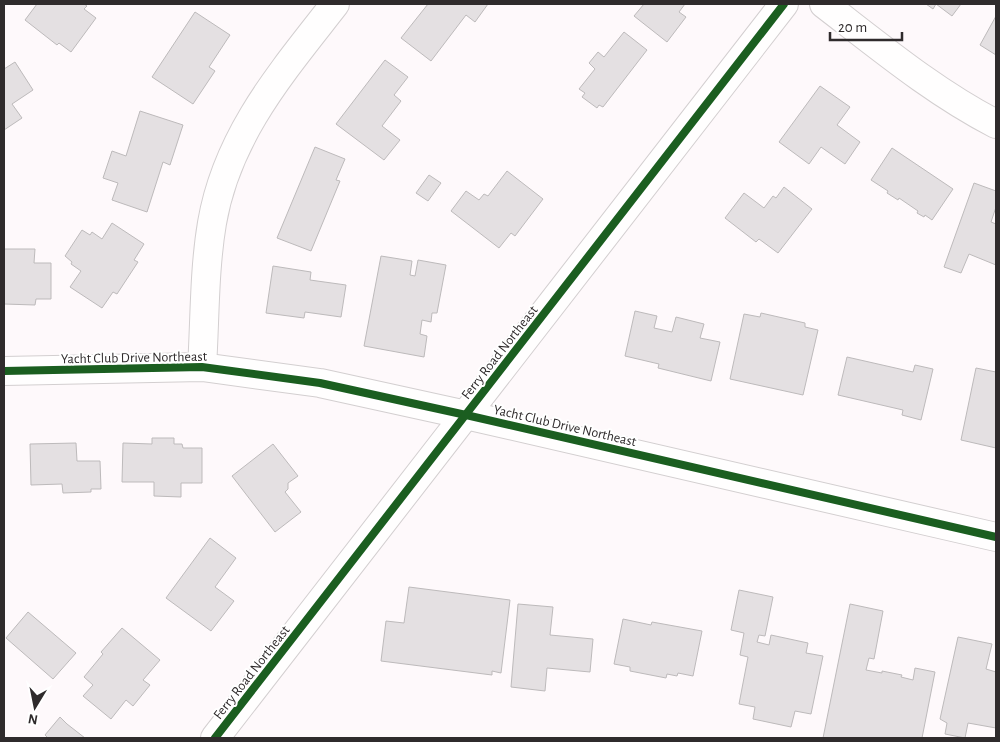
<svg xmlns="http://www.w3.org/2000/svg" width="1000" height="742" font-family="'Alegreya Sans',sans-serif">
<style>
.building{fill:#e4e0e2;stroke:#bdbabb}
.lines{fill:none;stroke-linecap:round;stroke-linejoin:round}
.minor-casing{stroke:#d3cfd0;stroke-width:30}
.minor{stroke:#fffefe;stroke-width:28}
.cycleway-casing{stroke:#fff;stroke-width:11}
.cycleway{stroke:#1b5e20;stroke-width:8}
.labels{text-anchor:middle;stroke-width:4;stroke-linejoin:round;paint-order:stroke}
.street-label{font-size:14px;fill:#2f2b2c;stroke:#fff}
</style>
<rect width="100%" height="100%" fill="#fef9fb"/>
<g class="building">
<path d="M37 4H84L87 6 84 9 96 18 71 52 59 43 57 45 25 20Z"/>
<path d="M428 4H488L475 22 466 15 431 61 401 38Z"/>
<path d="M644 4H685L679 12 686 17 667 42 634 16Z"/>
<path d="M926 4H961L952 16 936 4 933 9Z"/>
<path d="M195 12 230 35 209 67 215 71 193 104 152 77Z"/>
<path d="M996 16V55L980 45Z"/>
<path d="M624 32 647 50 603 107 599 105 597 108 582 97 585 93 579 89 595 69 589 63 598 52 604 57Z"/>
<path d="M385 60 408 77 394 95 401 101 382 126 400 140 384 160 336 124Z"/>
<path d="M15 62 33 90 12 104 22 118 4 130V69Z"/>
<path d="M820 86 850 107 837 125 860 142 845 164 821 147 809 164 779 142Z"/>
<path d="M140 111 183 125 170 165 163 162 147 212 112 200 118 183 103 178 112 151 126 156Z"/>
<path d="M315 147 345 159 336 180 340 181 311 251 277 238Z"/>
<path d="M892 148 953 189 932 220 925 215 924 217 917 213 918 211 899 198 898 200 887 193 888 191 871 180Z"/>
<path d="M507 171 543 199 515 236 511 233 499 248 451 211 466 191 479 200 484 194 488 196Z"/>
<path d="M429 175 441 183 428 201 416 193Z"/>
<path d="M974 183 996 191V207L991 222 996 224V265L969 254 961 273 944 267Z"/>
<path d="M784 187 812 209 778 253 759 239 756 242 725 218 744 193 764 208 773 196 776 198Z"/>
<path d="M112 223 144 244 134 260 138 262 117 294 113 292 102 308 70 287 81 271 71 264 72 262 65 256 82 230 90 235 92 232 102 239Z"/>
<path d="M4 249H35L34 263H51V299H36L35 305 4 304Z"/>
<path d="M381 256 412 261 410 275 415 276 418 260 446 265 437 313H432L431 322 422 320 420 334 427 336 424 357 364 346Z"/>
<path d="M273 266 311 272 310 280 346 285 341 317 305 312 304 318 266 313Z"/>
<path d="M635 311 657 316 654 328 672 332 676 317 704 324 700 338 720 342 711 381 658 368 659 364 625 356Z"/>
<path d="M761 313 805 323V327L818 330 803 395 730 379 744 314 760 317Z"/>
<path d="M847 357 913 372 915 365 933 369 921 420 902 415 903 410 838 395Z"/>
<path d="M976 368 996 372V448L961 440Z"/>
<path d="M152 438H174V444H182L183 448H202V483H181V497L154 496V482H122L123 443 152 444Z"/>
<path d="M76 443 77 461H100L101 489H91V492L63 493 62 484 31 485 30 444Z"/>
<path d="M273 444 298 476 288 483V489L285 492 301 512 275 532 232 476Z"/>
<path d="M210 538 236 558 215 587 234 601 211 631 166 598Z"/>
<path d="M409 587 510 600 501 673 492 671V675L381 661 386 621 404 623Z"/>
<path d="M739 590 773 597 765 636 759 635 757 642 769 645 771 635 808 643 806 653 823 656 811 714 795 711 791 727 753 719 755 707 739 704 748 657 740 655 744 633 731 630Z"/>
<path d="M518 604 553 607 550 635 593 639 590 672 547 668 545 691 511 687Z"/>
<path d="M850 604 883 611 874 659 869 658 866 670 882 673V671L902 675 901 677 913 680 915 668 935 672 922 738H823Z"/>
<path d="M28 612 76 653 53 679 6 638Z"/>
<path d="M623 619 651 625 652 622 702 631 693 676 678 673 677 676 667 674 666 678 630 671V667L614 664Z"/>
<path d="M122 628 160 660 143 680 150 685 133 706 126 700 111 719 83 696 93 685 84 677 103 654 101 652Z"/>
<path d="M958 637 992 644 986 669 996 672V728L968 723 965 738 945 734 947 723 940 719Z"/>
<path d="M60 717 67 724 85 738H48L45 735Z"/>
</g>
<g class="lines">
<defs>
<g id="minor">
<path d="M824 4C880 47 934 92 996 124"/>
<path d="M202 367C205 320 204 270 212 223 227 135 282 72 335 4"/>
<path d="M4 371 202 367 320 383 466 415 996 537"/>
<path d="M215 738 784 4"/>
</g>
</defs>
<use href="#minor" class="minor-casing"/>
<use href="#minor" class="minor"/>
<defs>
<g id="cycleway">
<path d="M4 371 202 367 320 383 466 415 996 537"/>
<path d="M215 738 784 4"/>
</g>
</defs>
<use href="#cycleway" class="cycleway-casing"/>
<use href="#cycleway" class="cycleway"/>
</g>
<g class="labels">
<g class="street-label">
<text transform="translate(499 352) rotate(-52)" y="5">Ferry Road Northeast</text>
<text transform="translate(134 357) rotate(-1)" y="5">Yacht Club Drive Northeast</text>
<text transform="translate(565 425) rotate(13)" y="5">Yacht Club Drive Northeast</text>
<text transform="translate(251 672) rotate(-52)" y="5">Ferry Road Northeast</text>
</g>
</g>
<rect width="1000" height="742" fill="none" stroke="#2f2b2c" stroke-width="10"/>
<g transform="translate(35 707) rotate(190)" stroke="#ffffff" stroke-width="4" paint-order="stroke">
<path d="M0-4L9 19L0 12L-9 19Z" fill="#2f2b2c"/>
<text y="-8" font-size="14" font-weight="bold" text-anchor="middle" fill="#2f2b2c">N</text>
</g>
<path d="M830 32v8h72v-8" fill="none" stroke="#2f2b2c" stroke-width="2.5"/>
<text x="838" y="32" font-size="15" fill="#2f2b2c" stroke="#ffffff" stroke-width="4" paint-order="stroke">20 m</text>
</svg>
